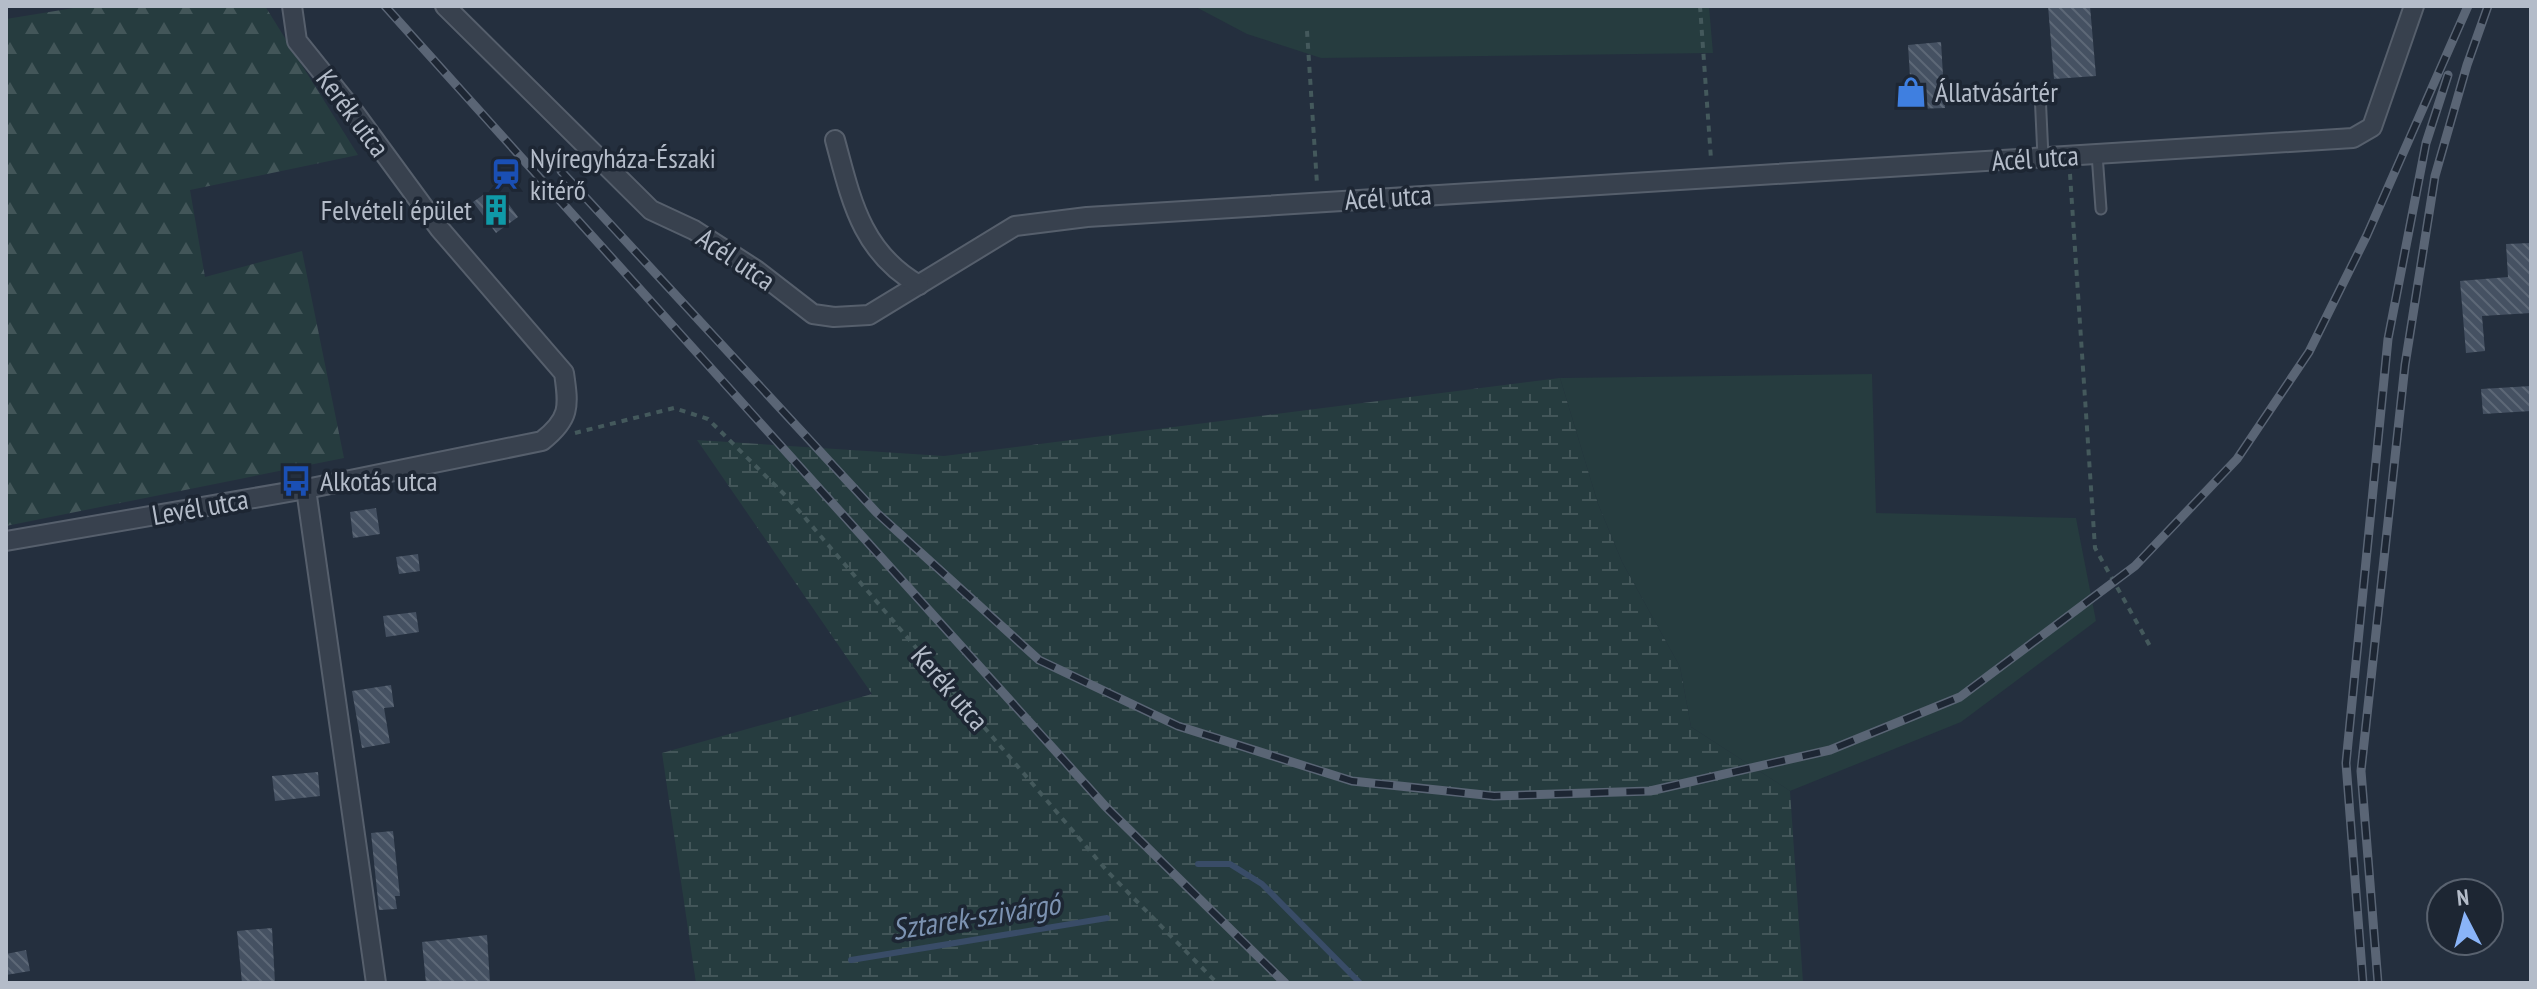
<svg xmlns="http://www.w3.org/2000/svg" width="2537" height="989" font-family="'PT Sans Narrow',sans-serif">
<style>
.green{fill:#263c3f}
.forest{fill:url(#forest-firs)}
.wetland{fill:url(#wetland-marsh)}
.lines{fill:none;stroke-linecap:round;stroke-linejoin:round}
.stream{stroke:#394c67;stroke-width:6}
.building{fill:url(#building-back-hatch)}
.service-casing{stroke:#565f6c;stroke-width:13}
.minor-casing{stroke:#565f6c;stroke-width:22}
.path{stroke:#44595c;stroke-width:4;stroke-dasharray:6 6;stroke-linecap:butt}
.service{stroke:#38414e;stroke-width:9}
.minor{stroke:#38414e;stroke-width:18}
.rail-casing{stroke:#5a6575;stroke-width:9}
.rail{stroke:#1d2633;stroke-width:6;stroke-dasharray:18;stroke-linecap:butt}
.labels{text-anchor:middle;stroke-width:7;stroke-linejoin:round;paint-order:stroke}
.poi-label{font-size:28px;fill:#b4bcc9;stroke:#1d2633;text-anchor:start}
.street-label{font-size:28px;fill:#b4bcc9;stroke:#1d2633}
.water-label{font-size:30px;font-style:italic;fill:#7c92b1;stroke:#1d2633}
</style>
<defs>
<pattern id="forest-firs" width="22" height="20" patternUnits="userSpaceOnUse" patternTransform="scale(2)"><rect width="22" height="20" fill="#263c3f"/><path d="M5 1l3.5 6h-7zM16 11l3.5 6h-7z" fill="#435659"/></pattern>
<pattern id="wetland-marsh" width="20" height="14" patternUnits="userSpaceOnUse" patternTransform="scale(2)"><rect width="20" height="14" fill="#263c3f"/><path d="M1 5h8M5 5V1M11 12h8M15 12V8" fill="none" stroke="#435659"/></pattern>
<pattern id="building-back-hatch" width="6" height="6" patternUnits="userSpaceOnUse" patternTransform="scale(2)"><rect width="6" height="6" fill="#455162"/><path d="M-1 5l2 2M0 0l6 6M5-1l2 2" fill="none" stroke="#5d6877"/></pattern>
</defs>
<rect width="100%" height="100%" fill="#242f3e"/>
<g class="green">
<path d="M1194 6H1709L1713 53 1321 58 1247 34Z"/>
<path d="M1872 374 1876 513 2076 518 2096 621 1961 722 1790 791 1691 727 1680 667 1622 562 1598 504 1560 378Z"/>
</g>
<path class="forest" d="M86 6H265L358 155 190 190 205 277 302 251 344 458 6 526V19Z"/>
<path class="wetland" d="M1560 378 1598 504 1622 562 1680 667 1691 727 1790 791 1803 983H696L662 753 872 694 697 440 944 456Z"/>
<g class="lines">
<g class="stream">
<path d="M1198 864H1230L1262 884 1360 983"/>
<path d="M851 960 1107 918"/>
</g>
</g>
<g class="building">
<path d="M2048 6H2090L2096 76 2054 79Z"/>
<path d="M1941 42 1945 108 1912 109 1908 45Z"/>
<path d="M486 193 492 202 502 195 518 217 496 233 473 202Z"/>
<path d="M2531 243V313L2482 316 2485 351 2466 353 2460 281 2508 277 2506 244Z"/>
<path d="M2531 386V411L2483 414 2481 389Z"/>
<path d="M376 508 380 534 353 538 350 512Z"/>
<path d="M418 554 420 571 399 574 396 557Z"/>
<path d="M416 612 419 632 386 637 383 616Z"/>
<path d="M391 685 394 707 384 708 390 743 362 748 352 691Z"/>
<path d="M318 772 320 796 275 801 272 776Z"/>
<path d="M393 831 400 896H395L397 909 379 910 371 833Z"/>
<path d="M272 928 275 983H242L237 931Z"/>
<path d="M487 935 490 983H426L422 942Z"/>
<path d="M26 950 30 971 6 975V954Z"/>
</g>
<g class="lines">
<defs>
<g id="service">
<path d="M2040 92 2043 157"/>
<path d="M2097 154 2101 209"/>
</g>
<g id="minor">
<path d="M445 6 651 210 694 230 756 270 813 314 834 317 869 315 1015 226 1087 217 2353 138 2372 127 2414 6"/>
<path d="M835 140C851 199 861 252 919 285"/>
<path d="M306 489 376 983"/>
<path d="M6 541 306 489 542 441C570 419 569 407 564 373L439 228 354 112 297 41 292 6"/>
</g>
</defs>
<use href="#service" class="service-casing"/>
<use href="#minor" class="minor-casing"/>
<g class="path">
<path d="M1700 6 1711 159"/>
<path d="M1307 31 1317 184"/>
<path d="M2070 174 2095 548 2150 646"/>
<path d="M575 433 674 408 708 419 788 498 1108 872 1217 983"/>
</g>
<use href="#service" class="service"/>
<use href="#minor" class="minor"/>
<defs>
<g id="rail">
<path d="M385 6 1105 806 1285 983"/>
<path d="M561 171 877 513 1039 660 1178 726 1352 781 1494 796 1650 791 1830 750 1960 697 2135 566 2237 459 2309 352 2367 235 2468 6"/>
<path d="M2363 983 2346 763 2388 339 2426 143 2448 75"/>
<path d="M2378 983 2361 771 2405 365 2435 176 2467 65 2488 6"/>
</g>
</defs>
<use href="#rail" class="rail-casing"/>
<use href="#rail" class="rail"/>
</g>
<defs>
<symbol id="shop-bare" viewBox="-9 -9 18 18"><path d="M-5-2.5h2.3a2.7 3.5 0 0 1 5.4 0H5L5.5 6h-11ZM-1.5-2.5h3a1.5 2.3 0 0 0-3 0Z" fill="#3f7fe0" stroke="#1d2633" stroke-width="2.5" paint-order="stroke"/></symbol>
<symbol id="station-bare" viewBox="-9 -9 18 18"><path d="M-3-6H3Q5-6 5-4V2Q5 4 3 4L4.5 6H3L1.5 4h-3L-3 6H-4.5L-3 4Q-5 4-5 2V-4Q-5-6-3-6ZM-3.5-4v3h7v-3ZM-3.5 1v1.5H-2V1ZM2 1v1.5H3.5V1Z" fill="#1a4fb4" stroke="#1d2633" stroke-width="2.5" paint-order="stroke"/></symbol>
<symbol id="building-bare" viewBox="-9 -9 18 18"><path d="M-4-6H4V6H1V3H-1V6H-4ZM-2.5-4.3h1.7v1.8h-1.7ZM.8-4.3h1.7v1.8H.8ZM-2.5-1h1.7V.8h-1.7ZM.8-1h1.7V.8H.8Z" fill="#0f9aa8" stroke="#1d2633" stroke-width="2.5" paint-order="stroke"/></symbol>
<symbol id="bus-bare" viewBox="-9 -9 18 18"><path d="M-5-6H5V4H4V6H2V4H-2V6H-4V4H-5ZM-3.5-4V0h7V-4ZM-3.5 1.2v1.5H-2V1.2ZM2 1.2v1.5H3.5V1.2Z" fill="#1a4fb4" stroke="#1d2633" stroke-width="2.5" paint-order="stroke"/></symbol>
</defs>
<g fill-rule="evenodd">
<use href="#shop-bare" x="1889" y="70" width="44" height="44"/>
<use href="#station-bare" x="484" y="152" width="44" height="44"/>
<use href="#building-bare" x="474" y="188" width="44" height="44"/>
<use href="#bus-bare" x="274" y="459" width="44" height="44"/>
</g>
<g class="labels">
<g class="poi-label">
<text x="1935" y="102">Állatvásártér</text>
<text x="530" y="168">Nyíregyháza-Északi<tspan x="530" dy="32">kitérő</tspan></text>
<text x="472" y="220" text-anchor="end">Felvételi épület</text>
<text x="320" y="491">Alkotás utca</text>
</g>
<g class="street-label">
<text transform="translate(353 113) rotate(53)" y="10">Kerék utca</text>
<text transform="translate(2035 158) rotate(-4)" y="10">Acél utca</text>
<text transform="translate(1388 197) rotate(-4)" y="10">Acél utca</text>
<text transform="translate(736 259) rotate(34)" y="10">Acél utca</text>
<text transform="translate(200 507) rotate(-10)" y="10">Levél utca</text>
<text transform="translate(950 688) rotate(49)" y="10">Kerék utca</text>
</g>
<g class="water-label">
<text transform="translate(976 917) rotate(-9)" y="10">Sztarek-szivárgó</text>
</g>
</g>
<rect width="2537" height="989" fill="none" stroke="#b4bcc9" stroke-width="16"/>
<g transform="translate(2465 917) rotate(354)"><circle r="38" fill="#1d2633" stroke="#59626f" stroke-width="2"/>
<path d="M0-6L14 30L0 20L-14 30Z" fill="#8ab4f8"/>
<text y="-12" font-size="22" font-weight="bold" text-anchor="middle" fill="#b4bcc9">N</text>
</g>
</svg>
